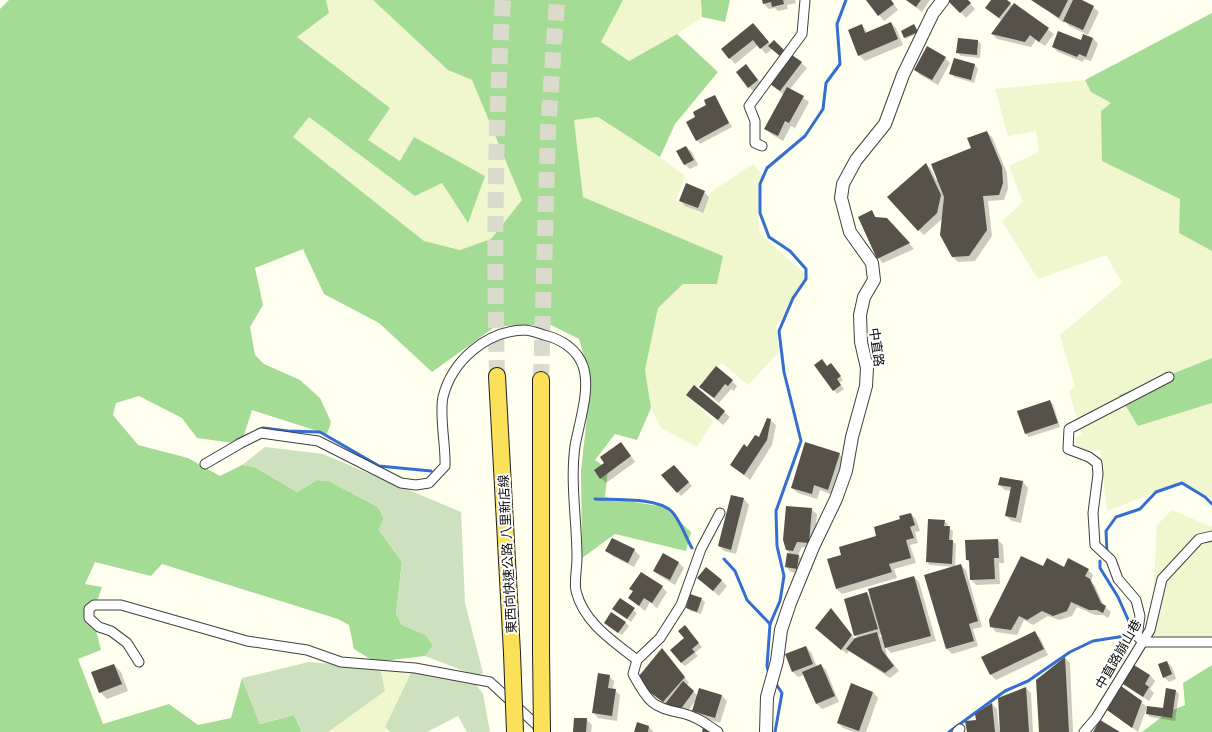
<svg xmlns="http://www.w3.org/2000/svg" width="1212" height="732" font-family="'Noto Serif','Noto Sans TC',serif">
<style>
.farmland{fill:#f0f6cd}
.forest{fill:#a4dc95}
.cemetery{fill:#cee1be}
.shadow{fill:#0003;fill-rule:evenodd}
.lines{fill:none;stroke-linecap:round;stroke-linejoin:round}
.stream{stroke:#356ed1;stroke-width:3}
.building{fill:#565149}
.trunk-tunnel{stroke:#dadbcc;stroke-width:16;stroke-dasharray:16 8;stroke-linecap:butt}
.minor-casing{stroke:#404040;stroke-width:11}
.tertiary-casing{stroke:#404040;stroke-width:14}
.trunk-casing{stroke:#1e1e1e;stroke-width:18}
.minor{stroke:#fff;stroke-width:9}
.tertiary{stroke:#fff;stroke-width:12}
.trunk{stroke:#fbe059;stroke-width:16}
.trunk-bridge-casing{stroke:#1e1e1e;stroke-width:18;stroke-linecap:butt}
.trunk-bridge{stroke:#fbe059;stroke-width:16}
.labels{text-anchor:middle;stroke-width:4;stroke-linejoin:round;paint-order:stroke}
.street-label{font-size:13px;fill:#0d0d0d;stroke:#fff}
</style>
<rect width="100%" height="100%" fill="#feffee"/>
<g class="farmland">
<path d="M326 0H373L448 70 472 80 522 200 491 239 460 250 424 241 293 137 309 117 415 196 442 183 467 223 414 137 401 161 367 140 390 108 297 37 329 13Z"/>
<path d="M623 0H701L702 17 677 34 629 61 600 42Z"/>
<path d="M1085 80 1091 92 1111 103 1102 161 1181 199 1179 233 1212 251V358L1119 395 1138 426 1212 403V499L1181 482 1107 511 1100 450H1078L1075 437 1082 435 1069 392 1075 386 1060 335 1122 283 1106 255 1038 279 1002 221 1023 202 1009 166 1039 152 1036 131 1008 136 995 89Z"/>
<path d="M598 117 660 157 685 176 676 200 701 214 711 192 753 164 763 176 758 210 760 234 810 278 776 326 779 352 748 385 722 363 688 394 713 421 697 447 661 428 651 408 645 370 658 308 683 284H717L723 256 583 197 574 120Z"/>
<path d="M1172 510 1212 527V639L1151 640 1157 525Z"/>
<path d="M380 668 412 671 385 727 387 732H328L385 691Z"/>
</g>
<g class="forest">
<path d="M9 0H326L329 13 297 37 390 108 368 140 400 161 414 137 485 176 468 223 442 183 415 196 309 117 293 137 424 241 460 250 491 239 522 200 472 80 448 70 373 0H623L601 42 629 61 677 34 718 72 675 124 660 157 598 117 574 120 583 197 723 256 717 284H683L658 308 645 370 651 408 637 440 615 434 595 460 608 469 605 497 664 507 691 532 686 551 615 534 582 558 581 471 591 380 579 339 551 325 496 326 432 372 379 323 324 294 303 249 255 268 263 305 250 327 255 355 264 364 300 380 320 398 331 422 327 434 252 410 244 435 234 443 197 438 182 418 139 396 116 403 113 415 138 445 188 458 220 476 242 465 255 467 297 492 317 480 329 481 378 507 384 518 379 530 402 562 396 614 402 625 426 635 433 646 425 656 375 662 354 649 349 625 338 619 162 564 151 576 95 562 85 584 102 587 92 615 101 650 78 659 103 724 169 704 198 725 231 718 242 678 260 724 294 715 302 732H0V9Z"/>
<path d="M701 0H730L725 22 702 17Z"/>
<path d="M1212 13V251L1179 233 1180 199 1102 161 1101 111 1111 103 1091 92 1085 80Z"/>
<path d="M1212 358V403L1138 426 1119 395Z"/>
<path d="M1212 665V732H1142L1168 712 1185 705 1183 683Z"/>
</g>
<g class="cemetery">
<path d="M265 447 323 454 461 512 465 603 483 673 477 676 425 656 433 646 426 635 402 625 396 614 402 562 379 530 384 518 378 507 329 481 317 480 297 492 255 467 242 465Z"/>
<path d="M309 662 380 668 385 691 328 732H302L294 715 260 724 242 678Z"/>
<path d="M412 671 474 682 483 694 490 732H467L458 716 427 732H390L385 727Z"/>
</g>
<g class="shadow">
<path d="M763 0H795L796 3 787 5 788 9 778 11 775 8 769 9 764 4Z"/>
<path d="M867 0H891L898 10 884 21Z"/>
<path d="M906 0H930L922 12Z"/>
<path d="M949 0H967L975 9 966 18Z"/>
<path d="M992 0H1005L1013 6 1014 4 1054 34 1045 46 1036 40 1031 47 997 39 992 34 1002 21 986 8Z"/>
<path d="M1033 0H1080L1093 7 1099 12 1088 35 1069 26 1065 21 1064 23Z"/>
<path d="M891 23 896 28 903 45 865 61 859 55 862 25 868 33Z"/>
<path d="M914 26 918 33 906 39 902 31Z"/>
<path d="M758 29 770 44 774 41 783 59 772 49 766 54 758 45 735 64 722 49Z"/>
<path d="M1093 38 1098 44 1091 61 1084 59 1083 62 1058 52 1053 47Z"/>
<path d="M978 41 981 44 980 58 961 56 957 52Z"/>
<path d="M793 56 807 68 790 89 809 102 795 128 791 126 783 141 771 134 765 128 784 95 771 84Z"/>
<path d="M945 58 950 63 938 85 920 75 915 70Z"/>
<path d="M955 59 975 65 978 69 974 83 954 77 951 73Z"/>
<path d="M751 71 762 85 754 92 749 87Z"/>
<path d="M714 96 732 127 700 144 697 140V117Z"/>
<path d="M986 132 992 137 1007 173 1008 189 1004 200 988 201 992 236 975 261 958 262 952 256 943 218 924 235 919 230 926 164 931 169 936 180 938 179 972 149Z"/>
<path d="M686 147 692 152 698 165 690 169 684 164Z"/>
<path d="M704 192 709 197 703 213 685 206 680 200Z"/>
<path d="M871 211 877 218 892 225 914 249 883 263 878 258Z"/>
<path d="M815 365 834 367 843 380 839 383 844 389 837 394Z"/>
<path d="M732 381 737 386 734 391 731 389 719 403 706 392Z"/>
<path d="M694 386 730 417 723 425 693 400Z"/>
<path d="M1049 401 1053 404 1060 427 1029 437 1026 434 1018 412Z"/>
<path d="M770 420 776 425 772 445 750 480 732 465 760 438Z"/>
<path d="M626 449 635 462 606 483 601 478 606 463Z"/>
<path d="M839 454 844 459 833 495 820 490 817 499 798 493 792 488Z"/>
<path d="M677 469 692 486 681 496 663 475Z"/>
<path d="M1023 482 1028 488 1021 523 1012 521 1006 516 1011 491 1005 490 999 485Z"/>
<path d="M732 496 744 499 749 505 736 554 724 551 719 546Z"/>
<path d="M811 509 817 514 814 547H802L798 555 804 561 802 574 791 572 786 567 791 555 787 550Z"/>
<path d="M911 514 916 519 920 531 915 532 918 543 910 545 916 563 894 569 897 578 842 594 837 589 828 560 842 556 878 536Z"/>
<path d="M944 521 948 524 947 527 953 531 952 541 956 544 955 567 961 565 966 570 982 627 973 629 978 646 952 654 947 649 955 567 930 565 927 562Z"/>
<path d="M613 539 634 550 640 556 634 567 612 556 607 551Z"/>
<path d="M998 540 1003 545 1004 563H999L1000 584 976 585 971 579V564L967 560Z"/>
<path d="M663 555 679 563 684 568 675 585 660 576 654 571Z"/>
<path d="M1043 568 1088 570 1093 575 1091 581 1095 586 1104 606 1111 612 1108 618 1103 615H1095L1077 607 1072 616 1059 620 1048 616 1033 625 1024 620 1017 635 996 632 991 626Z"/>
<path d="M914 577 919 582 936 641 891 653 885 646 887 656 899 671 890 678 849 651 847 654 816 628 836 615 855 639 858 638 855 635 867 593 872 599ZM882 634 884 640 879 635Z"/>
<path d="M698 578 721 580 727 586 719 596Z"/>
<path d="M662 587 667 592 657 608 650 602 645 611 629 598Z"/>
<path d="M701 599 705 602 701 614 690 611 687 607Z"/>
<path d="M620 600 637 613 631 622 617 612Z"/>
<path d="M625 622 629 626 622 635 608 626Z"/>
<path d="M688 630 702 647 695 653 698 656 685 666 681 663Z"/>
<path d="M1035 633 1040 638 1048 655 996 680 991 675Z"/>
<path d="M806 647 811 652 817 667 821 665 826 670 839 702 822 709 817 704 804 675 798 677 793 672Z"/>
<path d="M662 649 689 683 687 686 698 696H722L727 701 720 723 698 716 693 711 696 700 686 714 671 709 649 690Z"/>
<path d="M1065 658 1070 663 1073 732H1040L1037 680Z"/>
<path d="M1167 662 1172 667 1176 679 1169 682 1164 677Z"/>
<path d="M114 665 121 672 128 691 107 699 100 692Z"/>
<path d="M1150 675 1155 681 1150 689 1154 693 1149 701 1124 684Z"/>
<path d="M609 676 614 681 613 689 620 695 617 721 598 718 593 712Z"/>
<path d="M1026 688 1031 693 1033 732H968L992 704 997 709 999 729H1001Z"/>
<path d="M1176 691 1179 694 1175 721 1150 717 1147 713 1164 710Z"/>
<path d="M873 692 878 698 866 732H854L843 728 838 723Z"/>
<path d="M1141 702 1147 707 1138 732 1108 710Z"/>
<path d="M586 719 592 725 591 732H574Z"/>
<path d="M637 723 649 727 654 732H635Z"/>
</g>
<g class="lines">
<g class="stream">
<path d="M258 430 263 428 288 431 320 432 379 466 431 471"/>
<path d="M237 440 248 435"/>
<path d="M595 499C615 500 660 497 673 513 681 522 686 538 692 548"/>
<path d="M1107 552 1106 531 1116 517 1140 509 1156 492 1182 483 1205 497 1212 504"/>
<path d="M724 559 735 571 747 600 770 624"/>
<path d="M769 673 767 666 770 624 780 601 784 576 777 546 776 511 801 441 784 372 779 331 793 298 806 279V269L790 251 769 237 760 213V184L767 168 805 136 823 109 826 83 840 64 837 24 846 0"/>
<path d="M774 681 782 693 775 732"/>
<path d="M949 732 1005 691 1028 681 1070 652 1093 641 1125 636 1130 624 1118 597 1100 568V561"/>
</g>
</g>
<g class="building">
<path d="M762 0H783L784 4 772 7 771 2 763 4Z"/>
<path d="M866 0H891L894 4 878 16Z"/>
<path d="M906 0H921L916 7Z"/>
<path d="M947 0H968L971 3 960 13Z"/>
<path d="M991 0H1007L1011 3 999 18 985 8Z"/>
<path d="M1031 0H1068L1059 18Z"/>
<path d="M1073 0H1082L1094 6 1083 30 1063 21Z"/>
<path d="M1014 3 1049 28 1039 42 1030 35 1025 42 991 34Z"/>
<path d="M891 22 898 39 858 56 848 30 862 24 865 33Z"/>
<path d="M753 23 769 42 760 49 753 40 729 59 721 49Z"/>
<path d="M914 24 918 32 904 38 901 31Z"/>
<path d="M1058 31 1081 40 1083 34 1093 38 1086 57 1079 54 1077 57 1052 47Z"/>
<path d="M958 38 978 40 977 55 956 53Z"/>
<path d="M774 40 785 51 780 56 768 46Z"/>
<path d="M927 46 946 57 932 80 914 70Z"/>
<path d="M792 55 802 62 780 91 770 84Z"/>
<path d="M954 58 975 64 971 80 949 74Z"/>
<path d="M746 64 758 80 748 88 736 72Z"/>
<path d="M787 87 804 96 789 123 785 121 778 136 764 129Z"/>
<path d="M715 95 729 123 696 141 686 122 695 117 693 112 706 105 704 100Z"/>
<path d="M987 131 1002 167 1003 183 999 195 983 196 987 230 969 256 952 257 940 235 944 197 931 164 971 148 967 138Z"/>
<path d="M686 146 694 160 684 165 676 151Z"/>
<path d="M926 163 941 195 937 213 918 231 887 197Z"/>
<path d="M686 183 705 191 698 208 679 201Z"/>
<path d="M872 210 875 217 887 218 910 243 877 259 858 217Z"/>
<path d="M822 359 827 366 831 363 841 376 837 379 841 385 833 391 814 365Z"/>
<path d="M716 366 733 380 728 386 725 384 714 398 699 387Z"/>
<path d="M694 385 725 411 718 420 686 395Z"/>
<path d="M1050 400 1058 423 1025 434 1017 411Z"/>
<path d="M767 418 771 419 767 440 744 475 730 465 744 444 747 447 755 435 759 437Z"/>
<path d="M621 442 631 456 600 479 594 470 604 463 600 457Z"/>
<path d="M805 442 840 453 828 490 814 485 812 494 791 488Z"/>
<path d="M674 465 689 482 677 493 661 475Z"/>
<path d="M1000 477 1023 481 1016 518 1005 516 1011 487 998 485Z"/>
<path d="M731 495 744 498 731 550 718 546Z"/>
<path d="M786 506 812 508 809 543 797 542 793 551 786 550 783 540Z"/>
<path d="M911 513 915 525 910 527 914 538 906 540 911 558 889 564 892 572 836 589 827 559 841 555 839 547 876 536 874 527 900 519 899 516Z"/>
<path d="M928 519 945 520 944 526H950L949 540H953L952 564 926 562Z"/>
<path d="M612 538 635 549 628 563 605 551Z"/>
<path d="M998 539 999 558H994L995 579 970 580 969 560H966L965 540Z"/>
<path d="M663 553 679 562 670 580 653 571Z"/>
<path d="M787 553 799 555 797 569 785 567Z"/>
<path d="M1021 556 1043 566 1047 558 1064 567 1068 558 1089 569 1085 576 1090 579 1101 603 1106 606 1103 613 1097 610H1089L1071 602 1067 611 1053 616 1042 611 1027 620 1019 616 1011 630 990 627 989 620Z"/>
<path d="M961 564 978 621 969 624 974 641 946 649 924 575Z"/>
<path d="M706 567 722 580 713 591 697 578Z"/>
<path d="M641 572 663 586 652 603 644 598 639 606 628 598 633 591 629 589Z"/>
<path d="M914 576 931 636 885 648 868 589Z"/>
<path d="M867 592 878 629 854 636 844 599Z"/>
<path d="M690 594 702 598 697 612 686 608Z"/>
<path d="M620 598 635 608 627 619 612 609Z"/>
<path d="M831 608 852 635 841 650 815 628Z"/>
<path d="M611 612 626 622 618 633 604 623Z"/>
<path d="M685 625 699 643 692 649 695 652 681 663 670 650 684 638 678 631Z"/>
<path d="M1035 631 1044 649 990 675 981 657Z"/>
<path d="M877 632 882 650 894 666 885 673 846 649 855 638Z"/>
<path d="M806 646 813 664 792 672 785 654Z"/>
<path d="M662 648 685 677 663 702 648 691 639 676Z"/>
<path d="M1065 657 1069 732H1039L1036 680Z"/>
<path d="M1167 661 1172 674 1163 678 1158 664Z"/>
<path d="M114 664 122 684 99 693 91 672Z"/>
<path d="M821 664 835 696 816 704 802 672Z"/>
<path d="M1134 665 1150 675 1145 684 1149 687 1143 697 1123 684Z"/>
<path d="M598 673 610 675 608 688 616 689 612 716 592 713Z"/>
<path d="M683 681 694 691 680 710 665 704Z"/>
<path d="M851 683 873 692 859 731 837 723Z"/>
<path d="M1121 686 1142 701 1132 728 1107 710Z"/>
<path d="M1026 687 1029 732H1000L998 698Z"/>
<path d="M699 688 722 695 715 718 692 711Z"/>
<path d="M1166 688 1176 690 1172 718 1146 714 1147 706 1163 708Z"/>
<path d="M992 703 995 732H967L965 721 976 720 975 714Z"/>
<path d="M574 718H587L586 732H573Z"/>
<path d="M1100 720 1120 732H1093Z"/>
<path d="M637 722 649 726 648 732H634Z"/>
<path d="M703 727 710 732H702Z"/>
</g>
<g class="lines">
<g class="trunk-tunnel">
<path d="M497 376C494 250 495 125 503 0"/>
<path d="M541 380 548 130 557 0"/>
</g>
<defs>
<g id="minor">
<path d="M762 146 755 143V121L749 106 802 34 805 0"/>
<path d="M1169 377 1069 429 1068 449 1089 457 1097 463 1098 474 1093 513 1095 545 1111 560 1118 579 1136 600 1140 616 1137 636 1143 642H1212"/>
<path d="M205 464 241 443 261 433 318 441 401 483 416 485 429 483 445 466C446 446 439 415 443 397 452 361 486 331 524 330 530 330 538 333 544 335 561 339 577 349 583 366 591 389 579 423 575 446 570 483 577 521 577 558 577 568 574 582 576 591 584 623 613 641 637 660"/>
<path d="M139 662 127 643 111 631 99 627 89 618V609L94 605H121L247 641 307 650 341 662 415 668 490 682 542 730"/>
<path d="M718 732C708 725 697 717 685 714 674 711 661 710 652 702 644 695 638 683 633 674L637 660 660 638 681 605 701 549 720 513"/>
<path d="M957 732 960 729"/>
<path d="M1084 732 1096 718 1150 630 1162 579 1199 539 1212 536"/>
</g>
<path id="tertiary" d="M766 732 767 697 777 661 781 630 790 603 813 547 836 499 846 471 852 437 866 386 867 368 861 342 860 315 864 297 874 280 872 263 850 232 841 198 843 184 856 160 885 124 903 75 933 13 943 0"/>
<g id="trunk">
<path d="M497 376 512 653"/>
<path d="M541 652V380"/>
</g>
</defs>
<use href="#minor" class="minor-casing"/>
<use href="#tertiary" class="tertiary-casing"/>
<use href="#trunk" class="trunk-casing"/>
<use href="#minor" class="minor"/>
<use href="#tertiary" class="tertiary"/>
<use href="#trunk" class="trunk"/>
<defs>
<g id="trunk-bridge">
<path d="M541 652 542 732"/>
<path d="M512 653 515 732"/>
</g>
</defs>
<use href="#trunk-bridge" class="trunk-bridge-casing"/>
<use href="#trunk-bridge" class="trunk-bridge"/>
</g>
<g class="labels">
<g class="street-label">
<text transform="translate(877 347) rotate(82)" y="5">中直路</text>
<text transform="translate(507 554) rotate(-93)" y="5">東西向快速公路 八里新店線</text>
<text transform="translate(1118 654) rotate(-60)" y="5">中直路崩山巷</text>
</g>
</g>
</svg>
